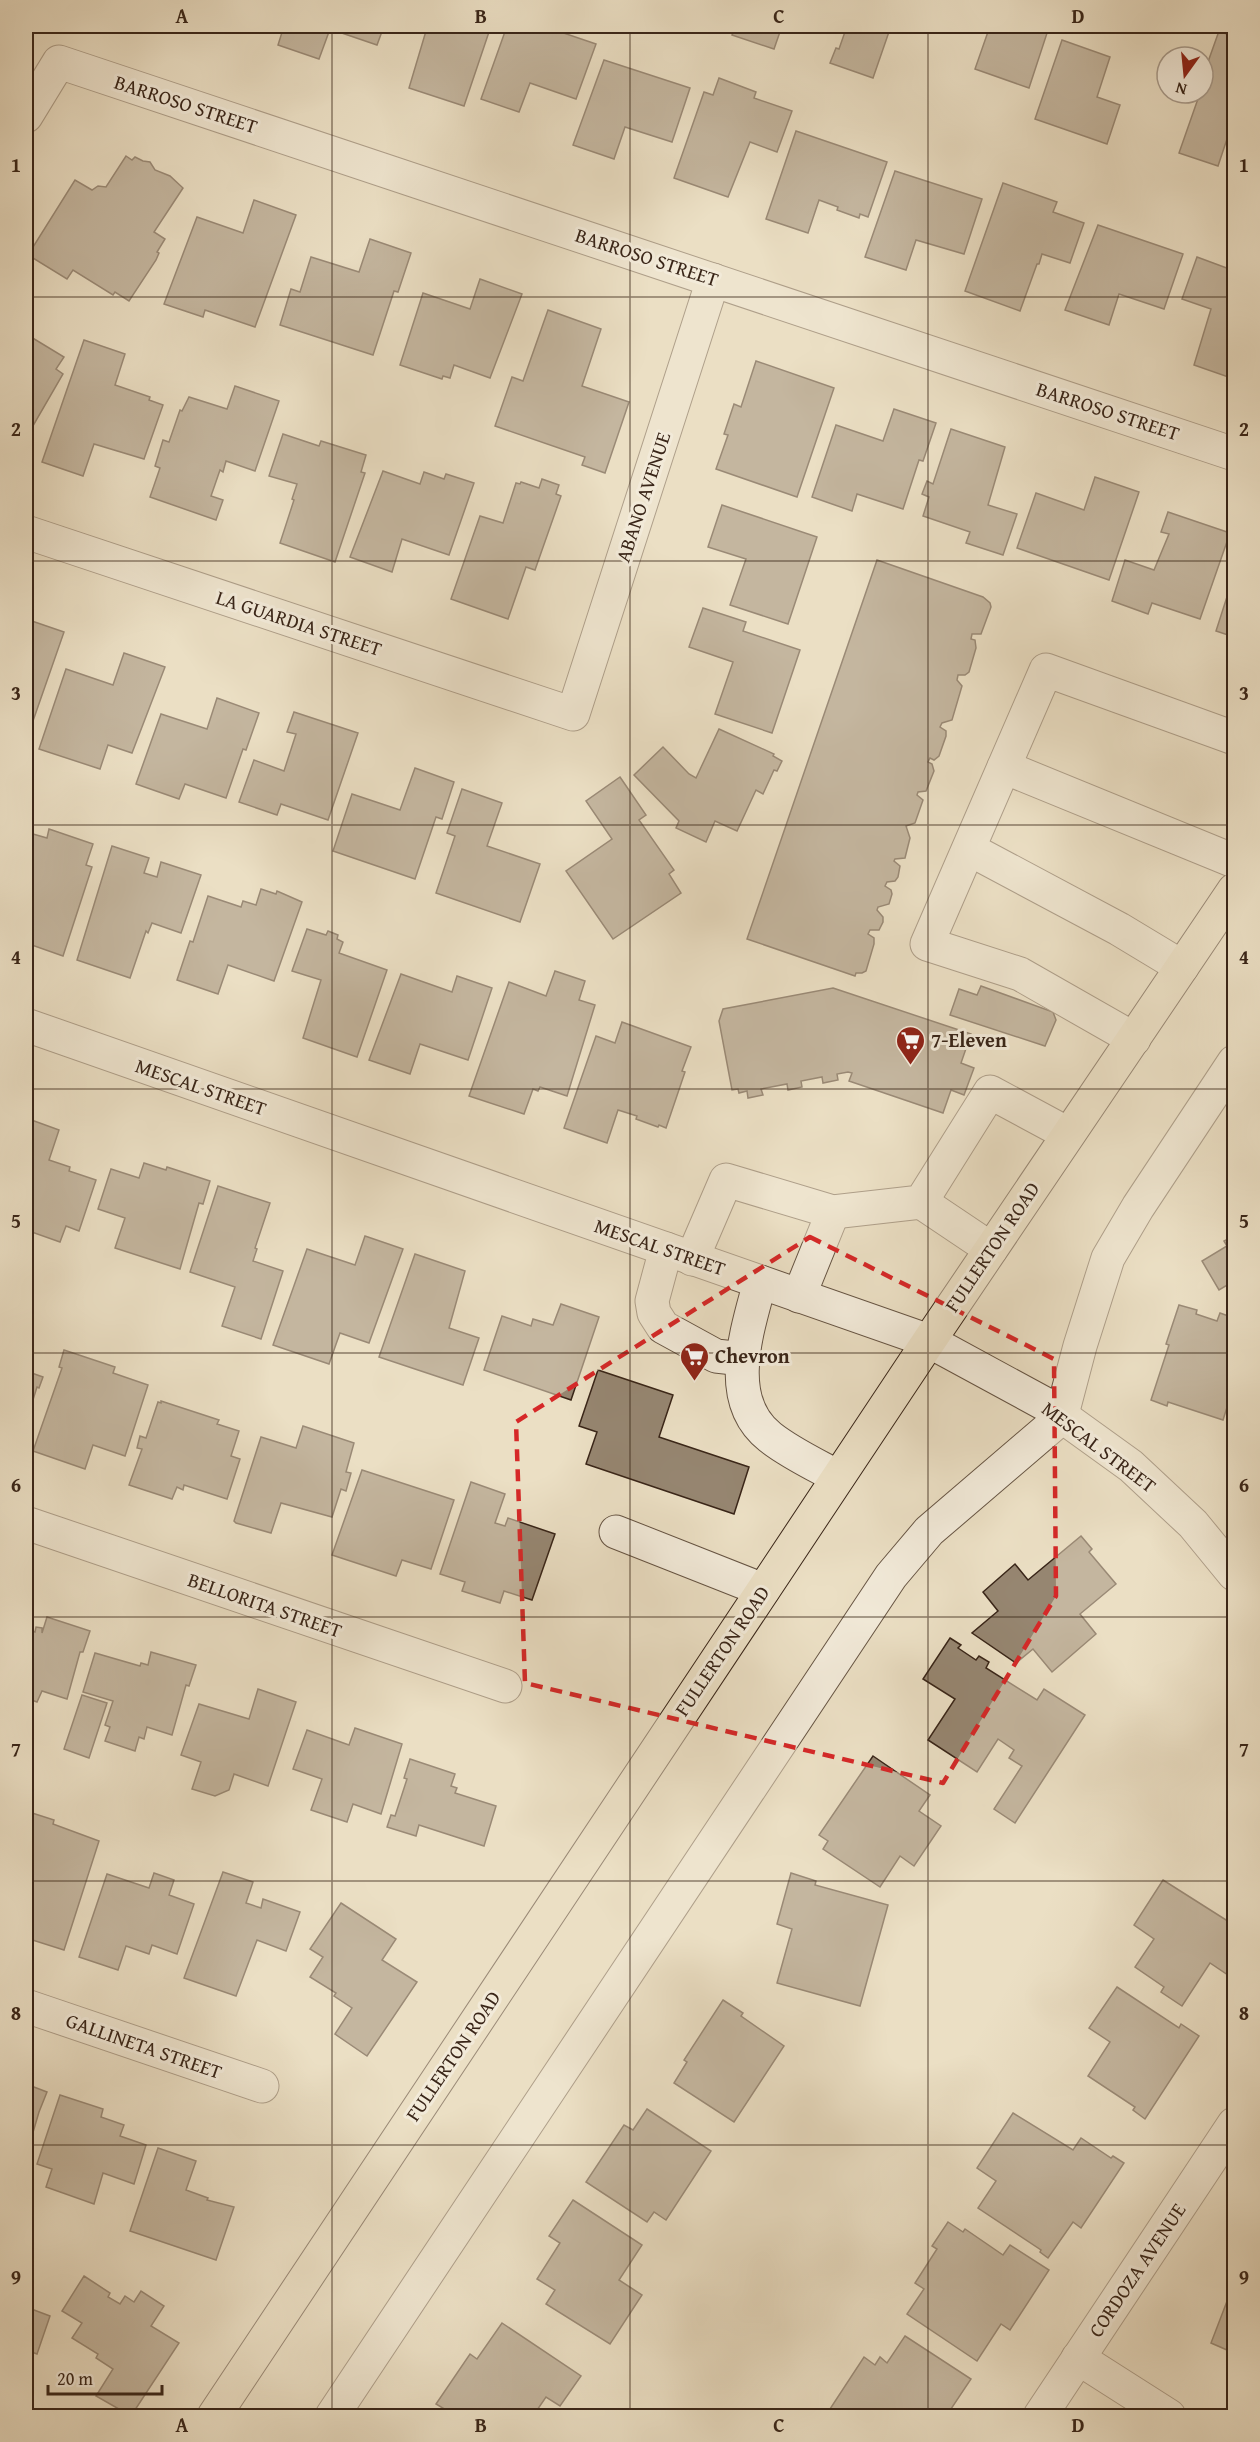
<svg xmlns="http://www.w3.org/2000/svg" width="1260" height="2442" font-family="'Gentium Book Plus',serif">
<style>
.building{fill:#968671;stroke:#392518;stroke-width:1.5}
.lines{fill:none;stroke-linecap:round;stroke-linejoin:round}
.minor-casing{stroke:#665443;stroke-width:35}
.major-casing{stroke:#392518;stroke-width:35}
.minor{stroke:#f2ead9;stroke-width:33}
.major{stroke:#ebdfc4;stroke-width:33}
.marked{fill:none;stroke:#d62828;stroke-width:4.5;stroke-dasharray:12 8;stroke-linejoin:round}
.grid{fill:none;stroke:#392518;stroke-width:1.5;stroke-opacity:0.55}
.labels{text-anchor:middle;stroke-width:6;stroke-linejoin:round;paint-order:stroke}
.street-label{font-size:20px;fill:#392518;stroke:#f2ead9}
.poi-label{font-size:20px;font-weight:bold;fill:#392518;stroke:#f2ead9;text-anchor:start}
.neatline{fill:none;stroke:#392518;stroke-width:2}
.grid-label{font-size:20px;text-anchor:middle;font-weight:bold;fill:#392518}
</style>
<rect width="100%" height="100%" fill="#ebdfc4"/>
<filter id="stains"><feTurbulence type="fractalNoise" baseFrequency=".00333" numOctaves="4"/><feColorMatrix values="0 0 0 0 .2 0 0 0 0 .09 0 0 0 0 .02 0 0 0 .5 -.17"/></filter>
<radialGradient id="worn" r=".72"><stop offset=".6" stop-color="#630" stop-opacity="0"/><stop offset="1" stop-color="#630" stop-opacity=".3"/></radialGradient>
<g class="building">
<path d="M284 26H384L377 45 330 29 319 59 278 45Z"/>
<path d="M410 26H491L464 106 409 88 426 31Z"/>
<path d="M507 26H543L596 44 576 99 530 83 519 112 481 99Z"/>
<path d="M735 26H782L774 49 732 35Z"/>
<path d="M847 26H891L873 78 830 63 836 48 839 49Z"/>
<path d="M990 26H1055L1053 31 1048 30 1029 88 975 69Z"/>
<path d="M1219 31 1234 37V118L1218 166 1179 153 1200 93H1203V76Z"/>
<path d="M1062 40 1110 57 1097 97 1120 105 1107 144 1035 119Z"/>
<path d="M604 60 690 88 672 142 625 127 614 159 573 145Z"/>
<path d="M719 78 756 92 754 98 792 111 777 152 750 142 728 197 674 178 704 92 713 95Z"/>
<path d="M796 131 887 162 868 217 860 214 859 218 837 210 838 207 819 200 808 233 766 219Z"/>
<path d="M126 156 132 160 135 157 143 161 150 162 155 170 170 176 183 188 154 232 165 239 157 252 159 253 156 260 129 301 115 292 113 295 73 270 67 279 28 255 75 180 92 190 98 186 106 187Z"/>
<path d="M895 171 982 199 964 254 916 240 906 270 865 257Z"/>
<path d="M1003 183 1057 202 1053 212 1084 223 1070 263 1042 254 1039 264H1037L1020 311 965 291Z"/>
<path d="M254 200 296 215 255 327 205 310 203 317 164 304 197 217 243 233Z"/>
<path d="M1098 225 1183 254 1164 309 1119 294 1109 325 1065 310Z"/>
<path d="M370 239 411 253 398 292 394 291 373 355 280 325 291 289 300 292 311 257 359 272Z"/>
<path d="M1197 257 1232 270 1234 263V379L1194 365 1211 309 1182 299Z"/>
<path d="M480 279 522 294 490 378 454 365 450 378 443 376 442 379 400 365 423 293 470 309Z"/>
<path d="M548 310 601 329 582 386 629 402 605 473 582 465 585 457 495 426 512 377 523 381Z"/>
<path d="M26 334 64 357 56 369 63 374 26 438Z"/>
<path d="M84 340 125 354 115 385 150 397 149 400 163 405 144 459 94 444 83 476 42 462Z"/>
<path d="M756 361 834 388 797 497 716 469 728 435 724 434 734 404 741 407Z"/>
<path d="M235 386 279 401 255 471 226 461 223 472 220 470 211 496 223 500 216 520 150 497 160 468 155 466 163 440 169 442 180 410 182 411 189 397 227 409Z"/>
<path d="M894 409 936 423 923 461 919 460 903 509 857 494 852 511 812 497 836 425 883 441Z"/>
<path d="M951 429 1005 447 988 505 1017 514 1003 555 966 543 970 532 923 516 929 497 922 494 927 481 933 484Z"/>
<path d="M283 434 319 446 321 441 366 455 361 472 365 473 335 562 280 543 294 500 292 499 297 484 269 476Z"/>
<path d="M383 471 420 484 424 472 444 479 446 474 474 483 449 555 402 539 392 572 350 557Z"/>
<path d="M1095 477 1139 492 1109 580 1017 548 1036 493 1084 510Z"/>
<path d="M542 479 559 485 556 494 561 496 535 570 526 567 508 619 451 599 480 516 503 523 516 483 520 484 521 482 539 488Z"/>
<path d="M722 505 817 537 788 624 730 605 746 559 708 547Z"/>
<path d="M1168 512 1230 533 1200 619 1152 603 1148 614 1112 601 1125 560 1154 570 1169 534 1161 532Z"/>
<path d="M877 560 983 597 990 603 991 607 981 634H972L971 639 975 640 976 648 969 672 965 675H958L957 680 962 686 952 720 942 723 940 727 946 731V736L939 756 934 760 930 758 928 762 932 764 934 771 926 791 918 792 917 795 923 800 915 823 906 826 910 838 905 858 895 859 894 861 900 866 898 877 895 881 887 882 885 886 891 890 892 894 889 904 878 907 877 910 883 917V922L879 930H870L868 934 874 938V944L866 971 862 973H856L855 976 747 939Z"/>
<path d="M1234 575V637L1216 631Z"/>
<path d="M703 608 746 622 743 631 800 650 772 733 715 714 733 662 689 647Z"/>
<path d="M26 619 64 632 26 741Z"/>
<path d="M124 653 165 667 132 753 108 745 100 769 39 749 66 669 113 685Z"/>
<path d="M217 698 259 713 246 750 243 749 226 798 185 784 179 799 136 784 161 714 207 729Z"/>
<path d="M294 712 358 733 328 820 281 804 277 815 239 802 254 760 284 771 296 734 287 732Z"/>
<path d="M719 729 774 754 773 756 782 761 777 771 774 770 763 794 756 790 737 831 715 821 706 842 676 828 679 821 634 775 663 747 689 774 696 778Z"/>
<path d="M415 768 454 782 442 819 436 817 415 879 333 851 352 794 400 810Z"/>
<path d="M620 777 646 815 639 820 674 870 669 874 681 893 613 939 566 871 612 839 586 801Z"/>
<path d="M462 789 502 803 487 846 540 864 520 922 436 893 455 836 447 833Z"/>
<path d="M49 829 93 844 86 865 92 867 63 956 26 943V832L47 838Z"/>
<path d="M112 846 149 858 144 873 157 877 161 862 201 875 181 933 152 923 148 933 146 931 130 978 77 960Z"/>
<path d="M261 889 276 894 277 891 302 902 274 981 228 965 218 994 177 980 190 941 193 942 208 896 241 907 243 901 256 905Z"/>
<path d="M307 929 326 935 328 931 338 935 337 939 343 942 339 953 387 970 357 1057 303 1038 321 980 292 971Z"/>
<path d="M555 971 585 981 579 1000 595 1005 567 1096 540 1087 538 1091 533 1089 524 1114 469 1096 509 982 546 996Z"/>
<path d="M401 974 452 992 457 976 492 988 468 1060 420 1044 410 1074 369 1060Z"/>
<path d="M981 986 1053 1012 1056 1020 1045 1046 950 1015 959 989 977 995Z"/>
<path d="M833 988 971 1034 961 1063 974 1068 964 1095 951 1090 943 1113 849 1081 852 1073 848 1072 837 1074 838 1080 823 1083 822 1077 801 1081 802 1087 788 1090 787 1084 761 1089 763 1095 748 1098 747 1091 739 1093 738 1089 732 1090 719 1021 723 1009Z"/>
<path d="M622 1022 691 1047 682 1071 685 1072 666 1128 659 1125 658 1127 636 1119 637 1116 618 1110 607 1143 564 1128 596 1036 615 1043Z"/>
<path d="M26 1118 59 1130 49 1160 70 1167 69 1171 96 1180 79 1231 66 1226 60 1242 26 1230Z"/>
<path d="M144 1163 166 1170 167 1167 210 1181 203 1204 199 1203 180 1269 115 1248 125 1218 98 1209 111 1169 139 1178Z"/>
<path d="M218 1186 270 1203 255 1248 257 1249 253 1261 283 1271 261 1339 222 1326 235 1287 190 1272Z"/>
<path d="M1234 1232V1281L1219 1290 1202 1261 1227 1246 1224 1241 1228 1239 1227 1236Z"/>
<path d="M365 1236 403 1249 369 1343 340 1333 329 1364 273 1345 307 1249 355 1265Z"/>
<path d="M415 1254 465 1271 449 1328 479 1338 463 1385 379 1357Z"/>
<path d="M561 1304 599 1317 571 1400 484 1370 502 1316 531 1326 533 1319 553 1325Z"/>
<path d="M1179 1305 1197 1310 1196 1314 1217 1321 1220 1313 1234 1318V1385L1223 1420 1168 1402 1167 1406 1151 1400 1169 1345 1166 1344Z"/>
<path d="M64 1350 115 1367 113 1373 148 1385 125 1456 93 1445 85 1469 33 1451 62 1368 59 1367Z"/>
<path d="M598 1370 673 1395 659 1437 749 1467 734 1514 586 1464 597 1432 579 1426Z"/>
<path d="M26 1371 43 1377 39 1388 37 1387 26 1422Z"/>
<path d="M161 1401 219 1420 217 1424 239 1431 231 1456 240 1459 227 1499 184 1485 183 1490 177 1487 172 1499 129 1485 142 1449 137 1448 140 1436 146 1438 158 1402 161 1403Z"/>
<path d="M303 1426 354 1443 346 1472 351 1473 346 1491 341 1489 332 1517 281 1503 271 1533 236 1523 234 1521 261 1437 296 1448Z"/>
<path d="M362 1470 454 1500 431 1569 402 1560 396 1576 332 1555Z"/>
<path d="M471 1482 505 1494 495 1523 505 1526 508 1518 555 1534 532 1600 504 1591 500 1603 462 1591 465 1582 440 1574Z"/>
<path d="M1081 1536 1092 1549 1089 1552 1116 1584 1080 1614 1096 1634 1052 1672 1033 1649 1016 1663 972 1633 998 1611 983 1592 1015 1564 1028 1580Z"/>
<path d="M47 1617 90 1631 83 1652H80L67 1699 42 1691 37 1702 26 1698V1629L35 1632 36 1627 42 1628V1633Z"/>
<path d="M950 1638 961 1645 958 1648 976 1660 979 1656 989 1662 986 1668 1037 1700 1044 1689 1085 1715 1015 1823 994 1809 1022 1766 1009 1758 1014 1750 998 1739 977 1772 928 1740 955 1699 923 1679Z"/>
<path d="M151 1652 196 1665 189 1686 186 1685 172 1735 147 1727 144 1739 139 1737 135 1751 105 1741 110 1727 105 1725 113 1701 83 1692 95 1653 140 1666 141 1663 148 1665Z"/>
<path d="M258 1689 296 1702 268 1786 234 1774 229 1790 215 1796 192 1789 201 1762 181 1755 199 1704 249 1719Z"/>
<path d="M82 1695 107 1703 89 1758 64 1749Z"/>
<path d="M355 1728 402 1744 381 1814 353 1804 347 1822 311 1810 322 1779 293 1769 307 1730 349 1745Z"/>
<path d="M873 1756 930 1795 919 1811 941 1826 914 1866 900 1856 880 1887 823 1849 828 1841 819 1835Z"/>
<path d="M410 1759 455 1774 451 1786 457 1788 455 1793 496 1806 484 1846 419 1825 416 1836 387 1827 391 1815 395 1816 407 1779 404 1778Z"/>
<path d="M29 1812 54 1820 53 1824 99 1841 64 1950 26 1938V1888L29 1875 26 1874V1824Z"/>
<path d="M223 1872 253 1882 246 1903 261 1908 263 1899 300 1912 286 1951 257 1940 236 1996 184 1978Z"/>
<path d="M154 1873 174 1880 169 1895 194 1904 177 1954 152 1945 149 1954 126 1946 118 1970 79 1957 107 1874 149 1888Z"/>
<path d="M791 1873 816 1881 815 1885 888 1905 860 2006 777 1983 792 1929 777 1924Z"/>
<path d="M1163 1880 1234 1925V1979L1210 1963 1182 2006 1161 1992 1164 1987 1135 1967 1154 1939 1134 1925Z"/>
<path d="M341 1903 396 1939 382 1960 417 1982 367 2056 335 2034 352 2008 334 1996 336 1993 310 1977 323 1957 310 1949Z"/>
<path d="M1117 1987 1179 2028 1181 2024 1199 2036 1145 2119 1133 2110 1135 2107 1088 2076 1110 2042 1089 2028Z"/>
<path d="M723 2000 743 2013 741 2016 784 2046 734 2122 674 2083 687 2062 684 2060Z"/>
<path d="M26 2084 47 2092 39 2112 26 2156Z"/>
<path d="M60 2095 103 2109 101 2117 124 2125 120 2136 146 2145 134 2184 103 2173 94 2204 46 2187 52 2169 37 2164Z"/>
<path d="M647 2109 711 2151 666 2220 654 2212 647 2222 586 2182 624 2125 633 2130Z"/>
<path d="M1013 2113 1073 2150 1081 2138 1111 2158 1113 2156 1124 2163 1081 2228 1073 2222 1048 2258 1040 2252 1041 2250 978 2208 996 2181 977 2168Z"/>
<path d="M158 2148 196 2161 186 2190 208 2198 207 2200 234 2207 216 2260 130 2231Z"/>
<path d="M573 2200 642 2245 619 2280 642 2295 610 2344 546 2304 555 2290 537 2279 560 2243 549 2236Z"/>
<path d="M948 2222 963 2232 965 2229 1003 2255 1010 2245 1049 2270 1010 2330 1001 2324 977 2361 907 2314 924 2289 915 2283 937 2249 932 2246Z"/>
<path d="M84 2276 110 2293 108 2297 120 2304 125 2296 134 2302 141 2291 164 2306 151 2326 179 2343 131 2416 96 2396 113 2369 96 2358 98 2354 72 2338 82 2323 62 2311Z"/>
<path d="M1234 2283V2353L1211 2343Z"/>
<path d="M26 2307 50 2316 37 2354 26 2350Z"/>
<path d="M502 2323 581 2376 560 2406 546 2397 535 2413 540 2416H456L436 2404 470 2354 477 2359Z"/>
<path d="M905 2336 971 2379 947 2415 940 2409 935 2416 826 2415 864 2357 875 2365 880 2357 887 2363Z"/>
</g>
<g class="lines">
<defs>
<g id="minor">
<path d="M26 116 59 62 1234 454"/>
<path d="M26 532 573 714 713 280"/>
<path d="M1004 767 1234 861"/>
<path d="M969 849 1119 929 1182 967"/>
<path d="M26 1025 929 1341 1045 1404 1131 1466 1193 1524 1234 1574"/>
<path d="M1134 1039 1020 974 927 944 1046 670 1234 738"/>
<path d="M921 1202 991 1249"/>
<path d="M666 1249 652 1301 654 1313 663 1327 716 1356 743 1359"/>
<path d="M692 1259 726 1180 833 1212 921 1202 990 1092 1068 1134"/>
<path d="M760 1282C747 1331 723 1400 770 1437 790 1453 816 1465 838 1477"/>
<path d="M799 1296 833 1212"/>
<path d="M26 1523 505 1686"/>
<path d="M616 1532 763 1590"/>
<path d="M26 2006 262 2086"/>
<path d="M1078 2358 1169 2416"/>
<path d="M332 2416 891 1576 929 1531 1061 1418 1080 1346 1108 1258 1138 1207 1234 1062"/>
<path d="M1040 2416 1234 2124"/>
</g>
<path id="major" d="M214 2416 929 1341 1234 890"/>
</defs>
<use href="#minor" class="minor-casing"/>
<use href="#major" class="major-casing"/>
<use href="#minor" class="minor"/>
<use href="#major" class="major"/>
</g>
<path d="M0 0H1260V2442H0ZM810 1237 1054 1359 1056 1596 943 1783 525 1683 516 1422Z" fill="#ebdfc4" fill-opacity=".55" fill-rule="evenodd"/>
<path class="marked" d="M810 1237 1054 1359 1056 1596 943 1783 525 1683 516 1422Z"/>
<path class="grid" d="M332 26V2416M630 26V2416M928 26V2416M26 297H1234M26 561H1234M26 825H1234M26 1089H1234M26 1353H1234M26 1617H1234M26 1881H1234M26 2145H1234"/>
<defs>
<symbol id="supermarket-pin" viewBox="-11 -11 22 30"><path d="M0 17L-7.5 6A9.5 9.5 0 1 1 7.5 6Z" fill="#8f2418" stroke="#f2ead9"/><path d="M-6-5.5h2.5l.6 2H6L4.5 2H-2.5L-4.4-4H-6ZM-1.5 3.2a1.3 1.3 0 1 0 .1 0ZM3 3.2a1.3 1.3 0 1 0 .1 0Z" fill="#fff"/></symbol>
</defs>
<g fill-rule="evenodd">
<use href="#supermarket-pin" x="894" y="1024" width="33" height="45"/>
<use href="#supermarket-pin" x="678" y="1340" width="33" height="45"/>
</g>
<g class="labels">
<g class="street-label">
<text transform="translate(186 104) rotate(18)" y="7">BARROSO STREET</text>
<text transform="translate(647 257) rotate(18)" y="7">BARROSO STREET</text>
<text transform="translate(1108 411) rotate(18)" y="7">BARROSO STREET</text>
<text transform="translate(643 497) rotate(-72)" y="7">ABANO AVENUE</text>
<text transform="translate(299 623) rotate(18)" y="7">LA GUARDIA STREET</text>
<text transform="translate(201 1087) rotate(19)" y="7">MESCAL STREET</text>
<text transform="translate(660 1247) rotate(19)" y="7">MESCAL STREET</text>
<text transform="translate(992 1247) rotate(-56)" y="7">FULLERTON ROAD</text>
<text transform="translate(1099 1447) rotate(37)" y="7">MESCAL STREET</text>
<text transform="translate(265 1605) rotate(19)" y="7">BELLORITA STREET</text>
<text transform="translate(722 1651) rotate(-56)" y="7">FULLERTON ROAD</text>
<text transform="translate(144 2046) rotate(19)" y="7">GALLINETA STREET</text>
<text transform="translate(453 2056) rotate(-56)" y="7">FULLERTON ROAD</text>
<text transform="translate(1137 2270) rotate(-56)" y="7">CORDOZA AVENUE</text>
</g>
<g class="poi-label">
<text x="931" y="1047">7-Eleven</text>
<text x="715" y="1363">Chevron</text>
</g>
</g>
<rect width="1260" height="2442" fill="none" stroke="#ebdfc4" stroke-width="66"/>
<g transform="translate(1185 75) rotate(195)"><circle r="28" fill="#f2ead9" stroke="#a89b8c" stroke-width="1.5"/>
<path d="M0-4.5L10 22L0 15L-10 22Z" fill="#8f2418"/>
<text y="-9" font-size="16" font-weight="bold" text-anchor="middle" fill="#392518">N</text>
</g>
<path d="M48 2385v9h114v-9" fill="none" stroke="#392518" stroke-width="3"/>
<text x="57" y="2385" font-size="18" fill="#392518" stroke="#f2ead9" stroke-width="4.5" paint-order="stroke">20 m</text>
<rect x="33" y="33" width="1194" height="2376" class="neatline"/>
<g class="grid-label">
<text x="182" y="23">A</text>
<text x="481" y="23">B</text>
<text x="779" y="23">C</text>
<text x="1078" y="23">D</text>
<text x="16" y="172">1</text>
<text x="1244" y="172">1</text>
<text x="16" y="436">2</text>
<text x="1244" y="436">2</text>
<text x="16" y="700">3</text>
<text x="1244" y="700">3</text>
<text x="16" y="964">4</text>
<text x="1244" y="964">4</text>
<text x="16" y="1228">5</text>
<text x="1244" y="1228">5</text>
<text x="16" y="1492">6</text>
<text x="1244" y="1492">6</text>
<text x="16" y="1756">7</text>
<text x="1244" y="1756">7</text>
<text x="16" y="2020">8</text>
<text x="1244" y="2020">8</text>
<text x="16" y="2284">9</text>
<text x="1244" y="2284">9</text>
<text x="182" y="2432">A</text>
<text x="481" y="2432">B</text>
<text x="779" y="2432">C</text>
<text x="1078" y="2432">D</text>
</g>
<rect width="100%" height="100%" filter="url(#stains)"/>
<rect width="100%" height="100%" fill="url(#worn)"/>
</svg>
